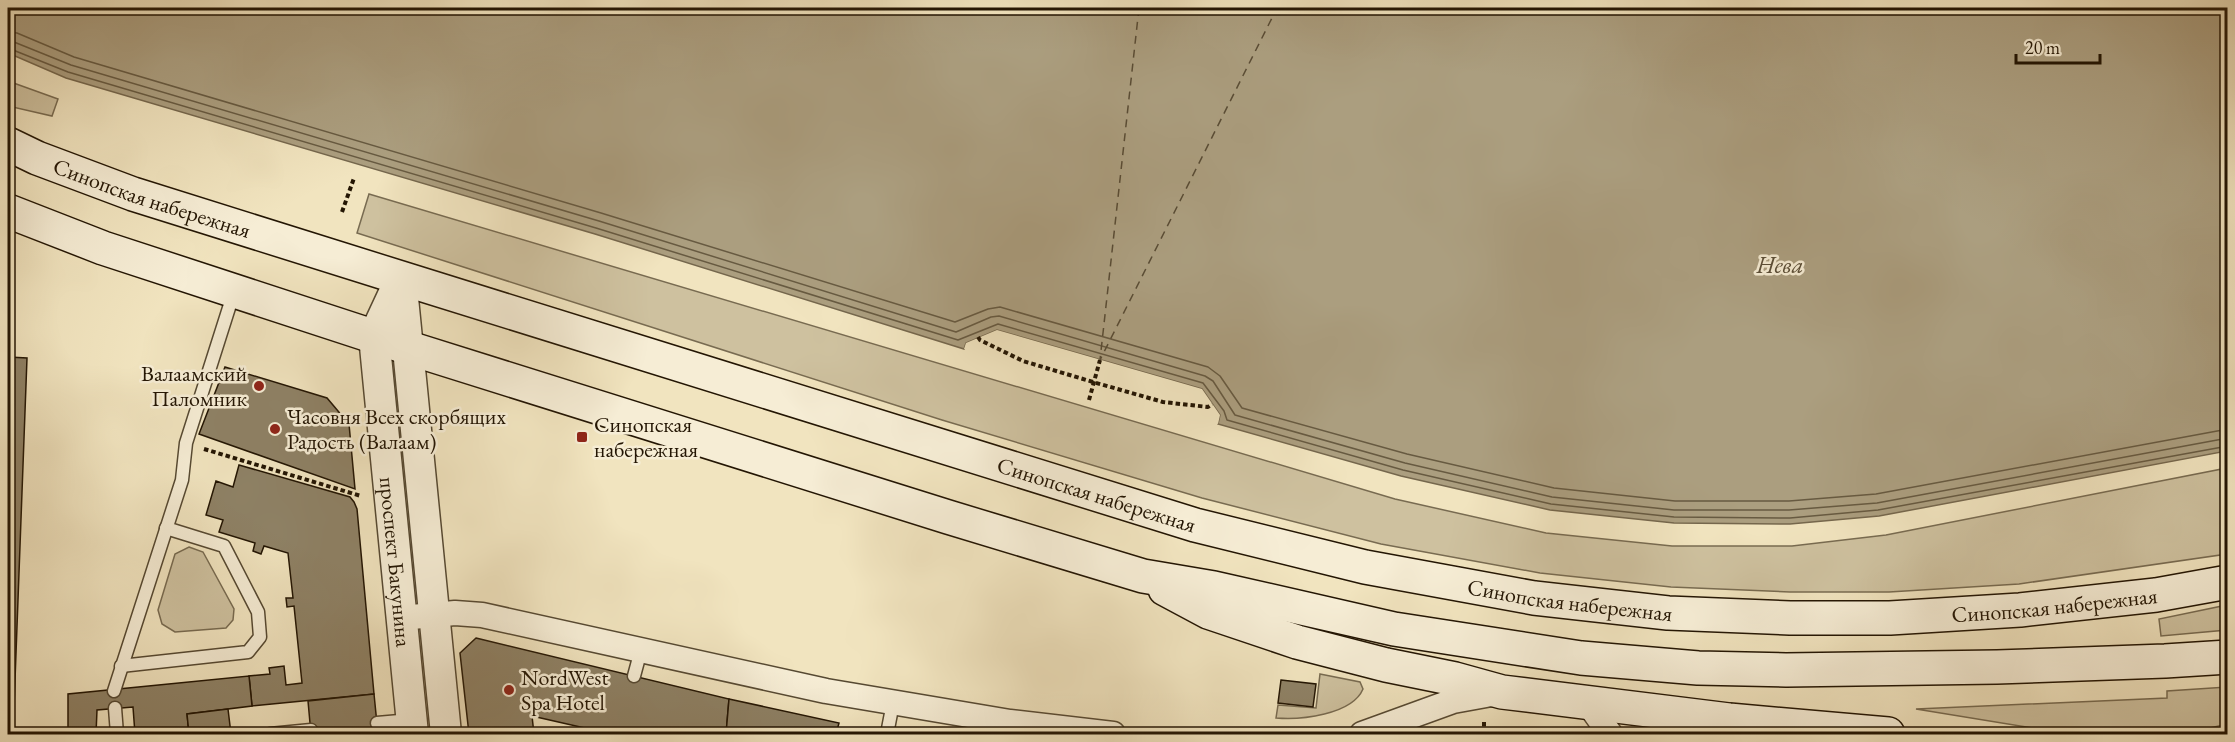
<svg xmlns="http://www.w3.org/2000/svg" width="2235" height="742" font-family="'EB Garamond',serif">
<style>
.green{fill:#cec19f;stroke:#786b51;stroke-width:1.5}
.water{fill:#ab9e7f;stroke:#75674d;stroke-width:1.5}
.pier{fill:#f1e4bf}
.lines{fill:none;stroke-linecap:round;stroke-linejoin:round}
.shore{stroke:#675a41;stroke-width:1.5}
.ferry{stroke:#594c35;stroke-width:1.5;stroke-dasharray:8 6;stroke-linecap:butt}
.building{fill:#8e8165;stroke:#231503;stroke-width:1.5}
.service-casing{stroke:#564932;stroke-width:15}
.minor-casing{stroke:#564932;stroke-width:27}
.tertiary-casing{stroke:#564932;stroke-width:33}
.secondary-casing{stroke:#231503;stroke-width:36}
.path{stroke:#231503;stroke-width:4;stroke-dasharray:4.5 3;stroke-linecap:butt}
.service{stroke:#f6edd5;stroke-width:12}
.minor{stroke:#f6edd5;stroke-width:24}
.tertiary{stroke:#f6edd5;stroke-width:30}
.secondary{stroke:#f6edd5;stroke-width:33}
.poi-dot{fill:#8f2418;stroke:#f6edd5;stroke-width:2}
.labels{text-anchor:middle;stroke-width:5;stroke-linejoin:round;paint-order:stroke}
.street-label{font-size:22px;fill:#231503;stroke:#f6edd5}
.poi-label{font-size:22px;fill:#231503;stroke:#f6edd5;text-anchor:start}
.water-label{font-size:24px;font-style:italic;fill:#594c35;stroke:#f6edd5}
</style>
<rect width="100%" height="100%" fill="#f1e4bf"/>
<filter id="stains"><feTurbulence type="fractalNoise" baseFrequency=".00333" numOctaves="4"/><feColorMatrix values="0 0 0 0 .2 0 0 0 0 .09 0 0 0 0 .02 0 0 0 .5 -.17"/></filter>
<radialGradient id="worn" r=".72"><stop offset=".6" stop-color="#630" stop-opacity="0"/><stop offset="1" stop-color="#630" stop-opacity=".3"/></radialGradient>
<g class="green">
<path d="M8 81 58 99 52 116 8 106Z"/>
<path d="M369 194 1395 499 1546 533 1672 546H1792L1886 535 2227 468V554L2019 584 1889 592H1790L1671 587 1540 573 1381 544 1202 498 942 420 357 233Z"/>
<path d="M189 547 203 552 234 609 233 620 226 628 175 632 162 624 158 610 175 554Z"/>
<path d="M2227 605V630L2161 636 2159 619Z"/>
<path d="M1320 674 1360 682 1363 689C1352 715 1300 720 1276 718L1278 705 1316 708Z"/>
<path d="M2227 687V724L2185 734H2069L1916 709 2167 698V691Z"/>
</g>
<path class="water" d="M8 8H2227V451L1879 516 1790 524 1674 523 1550 510 1401 476 1218 424 1220 415 1202 389 997 330 966 343 964 349 595 234 66 78 8 53Z"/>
<path class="pier" d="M997 330 1202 389 1220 415 1218 424 1215 423 1217 416 1200 392 997 333 968 345 967 349H964L966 343Z"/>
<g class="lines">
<g class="shore">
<path d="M8 32 17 33 74 57 601 213 955 322 988 309 1000 307 1208 367 1220 376 1242 408 1407 454 1554 488 1675 501H1789L1876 494 2228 429"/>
<path d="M8 41 14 42 71 65 599 221 956 332 991 317 999 316 1205 376 1213 381 1235 415 1405 463 1552 497 1674 510H1789L1877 503 2228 438"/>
<path d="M8 48 68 72 596 228 958 340 998 324 1203 383 1224 411 1227 420 1403 470 1551 504 1674 517 1790 518 1878 510 2228 446"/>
</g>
<path class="ferry" d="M1139 8 1100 360 1277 8"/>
</g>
<g class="building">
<path d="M8 357 27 358 13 734H8Z"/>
<path d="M225 367 327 398 349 424 355 489 199 434Z"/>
<path d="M239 465 350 497 354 502 357 509 374 694 252 706 249 676 270 674 269 668 284 666 286 685 302 683 294 606 287 607 286 598H293L288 553 264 546 261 554 253 551 255 543 219 532 223 520 206 515 216 481 233 487Z"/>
<path d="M476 638 729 699 726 734H611L532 716 534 734H469L460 653Z"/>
<path d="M249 676 252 706 187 714 189 734H135L133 707 97 710 96 734H68V694Z"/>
<path d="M1281 680 1316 684 1313 707 1278 703Z"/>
<path d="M374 694 378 734H311L308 701Z"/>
<path d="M729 699 839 723 836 734H726Z"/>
<path d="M228 709 231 734H189L187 714Z"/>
</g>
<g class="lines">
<defs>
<g id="service">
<path d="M121 666 248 652 260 637 258 612 224 546 166 528"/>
<path d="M634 676 641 650"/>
<path d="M114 691 182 480 186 443 234 292"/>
<path d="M115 708 117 734"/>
<path d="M377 723 411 720"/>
<path d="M270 734 311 730"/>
<path d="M887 734 893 703"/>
</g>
<g id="minor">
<path d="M401 618 455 613 482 615 826 691 1010 722 1113 734"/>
<path d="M1588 703 1610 734"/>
<path d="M1362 734 1453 701 1497 693"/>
<path d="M1689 734 1726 721"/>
</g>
<g id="tertiary">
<path id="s1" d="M401 278 374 336 413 734"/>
<path d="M401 278 446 734"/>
</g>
<g id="secondary">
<path id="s2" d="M8 144 37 158 133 194 401 278 1195 525 1365 567 1534 598 1668 613 1790 618H1890L2020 610 2156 595 2228 582"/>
<path d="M8 211 103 248 409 348 948 517 1143 576 1214 588 1394 629 1581 658 1698 668 1786 670 1997 667 2165 661 2228 657"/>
<path d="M1165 589 1208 612 1297 642 1386 665 1455 679 1502 692 1729 720 1888 734"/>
</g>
</defs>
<use href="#service" class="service-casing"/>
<use href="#minor" class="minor-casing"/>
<use href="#tertiary" class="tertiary-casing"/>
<use href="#secondary" class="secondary-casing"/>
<g class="path">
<path d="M342 212 354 178"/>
<path d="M978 337 980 340 1023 361 1093 382 1163 402 1208 407 1212 404"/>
<path d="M1089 400 1100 360"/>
<path d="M204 449 361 496"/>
<path d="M1484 734V720"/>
</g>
<use href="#service" class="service"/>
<use href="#minor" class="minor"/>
<use href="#tertiary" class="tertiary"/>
<use href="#secondary" class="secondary"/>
</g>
<g class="poi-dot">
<circle cx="259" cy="386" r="6"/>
<circle cx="275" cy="429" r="6"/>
<rect x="576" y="431" width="12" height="12" rx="3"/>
<circle cx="509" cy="690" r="6"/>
</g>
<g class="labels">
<g class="street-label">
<text dy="8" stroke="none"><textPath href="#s2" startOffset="154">Синопская набережная</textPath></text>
<text dy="8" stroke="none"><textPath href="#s2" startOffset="1144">Синопская набережная</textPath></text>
<text dy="8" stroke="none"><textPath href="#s1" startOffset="291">проспект Бакунина</textPath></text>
<text dy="8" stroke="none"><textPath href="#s2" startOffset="1630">Синопская набережная</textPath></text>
<text dy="8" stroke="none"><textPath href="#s2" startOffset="2116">Синопская набережная</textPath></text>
</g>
<g class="poi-label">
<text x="247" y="381" text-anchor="end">Валаамский<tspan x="247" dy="25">Паломник</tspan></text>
<text x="287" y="424">Часовня Всех скорбящих<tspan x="287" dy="25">Радость (Валаам)</tspan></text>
<text x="594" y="432">Синопская<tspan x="594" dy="25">набережная</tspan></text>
<text x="521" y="685">NordWest<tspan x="521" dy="25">Spa Hotel</tspan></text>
</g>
<g class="water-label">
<text x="1780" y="273">Нева</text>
</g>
</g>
<rect width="2235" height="742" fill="none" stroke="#f1e4bf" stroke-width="30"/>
<rect x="9" y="9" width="2217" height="724" fill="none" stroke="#231503" stroke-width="3"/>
<rect x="15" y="15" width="2205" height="712" fill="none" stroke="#231503" stroke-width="1.5"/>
<path d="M2016 54v9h84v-9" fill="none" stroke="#231503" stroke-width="3"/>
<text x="2025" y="54" font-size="18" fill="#231503" stroke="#f6edd5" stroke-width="4.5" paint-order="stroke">20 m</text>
<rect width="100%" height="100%" filter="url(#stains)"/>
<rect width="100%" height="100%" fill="url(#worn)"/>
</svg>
